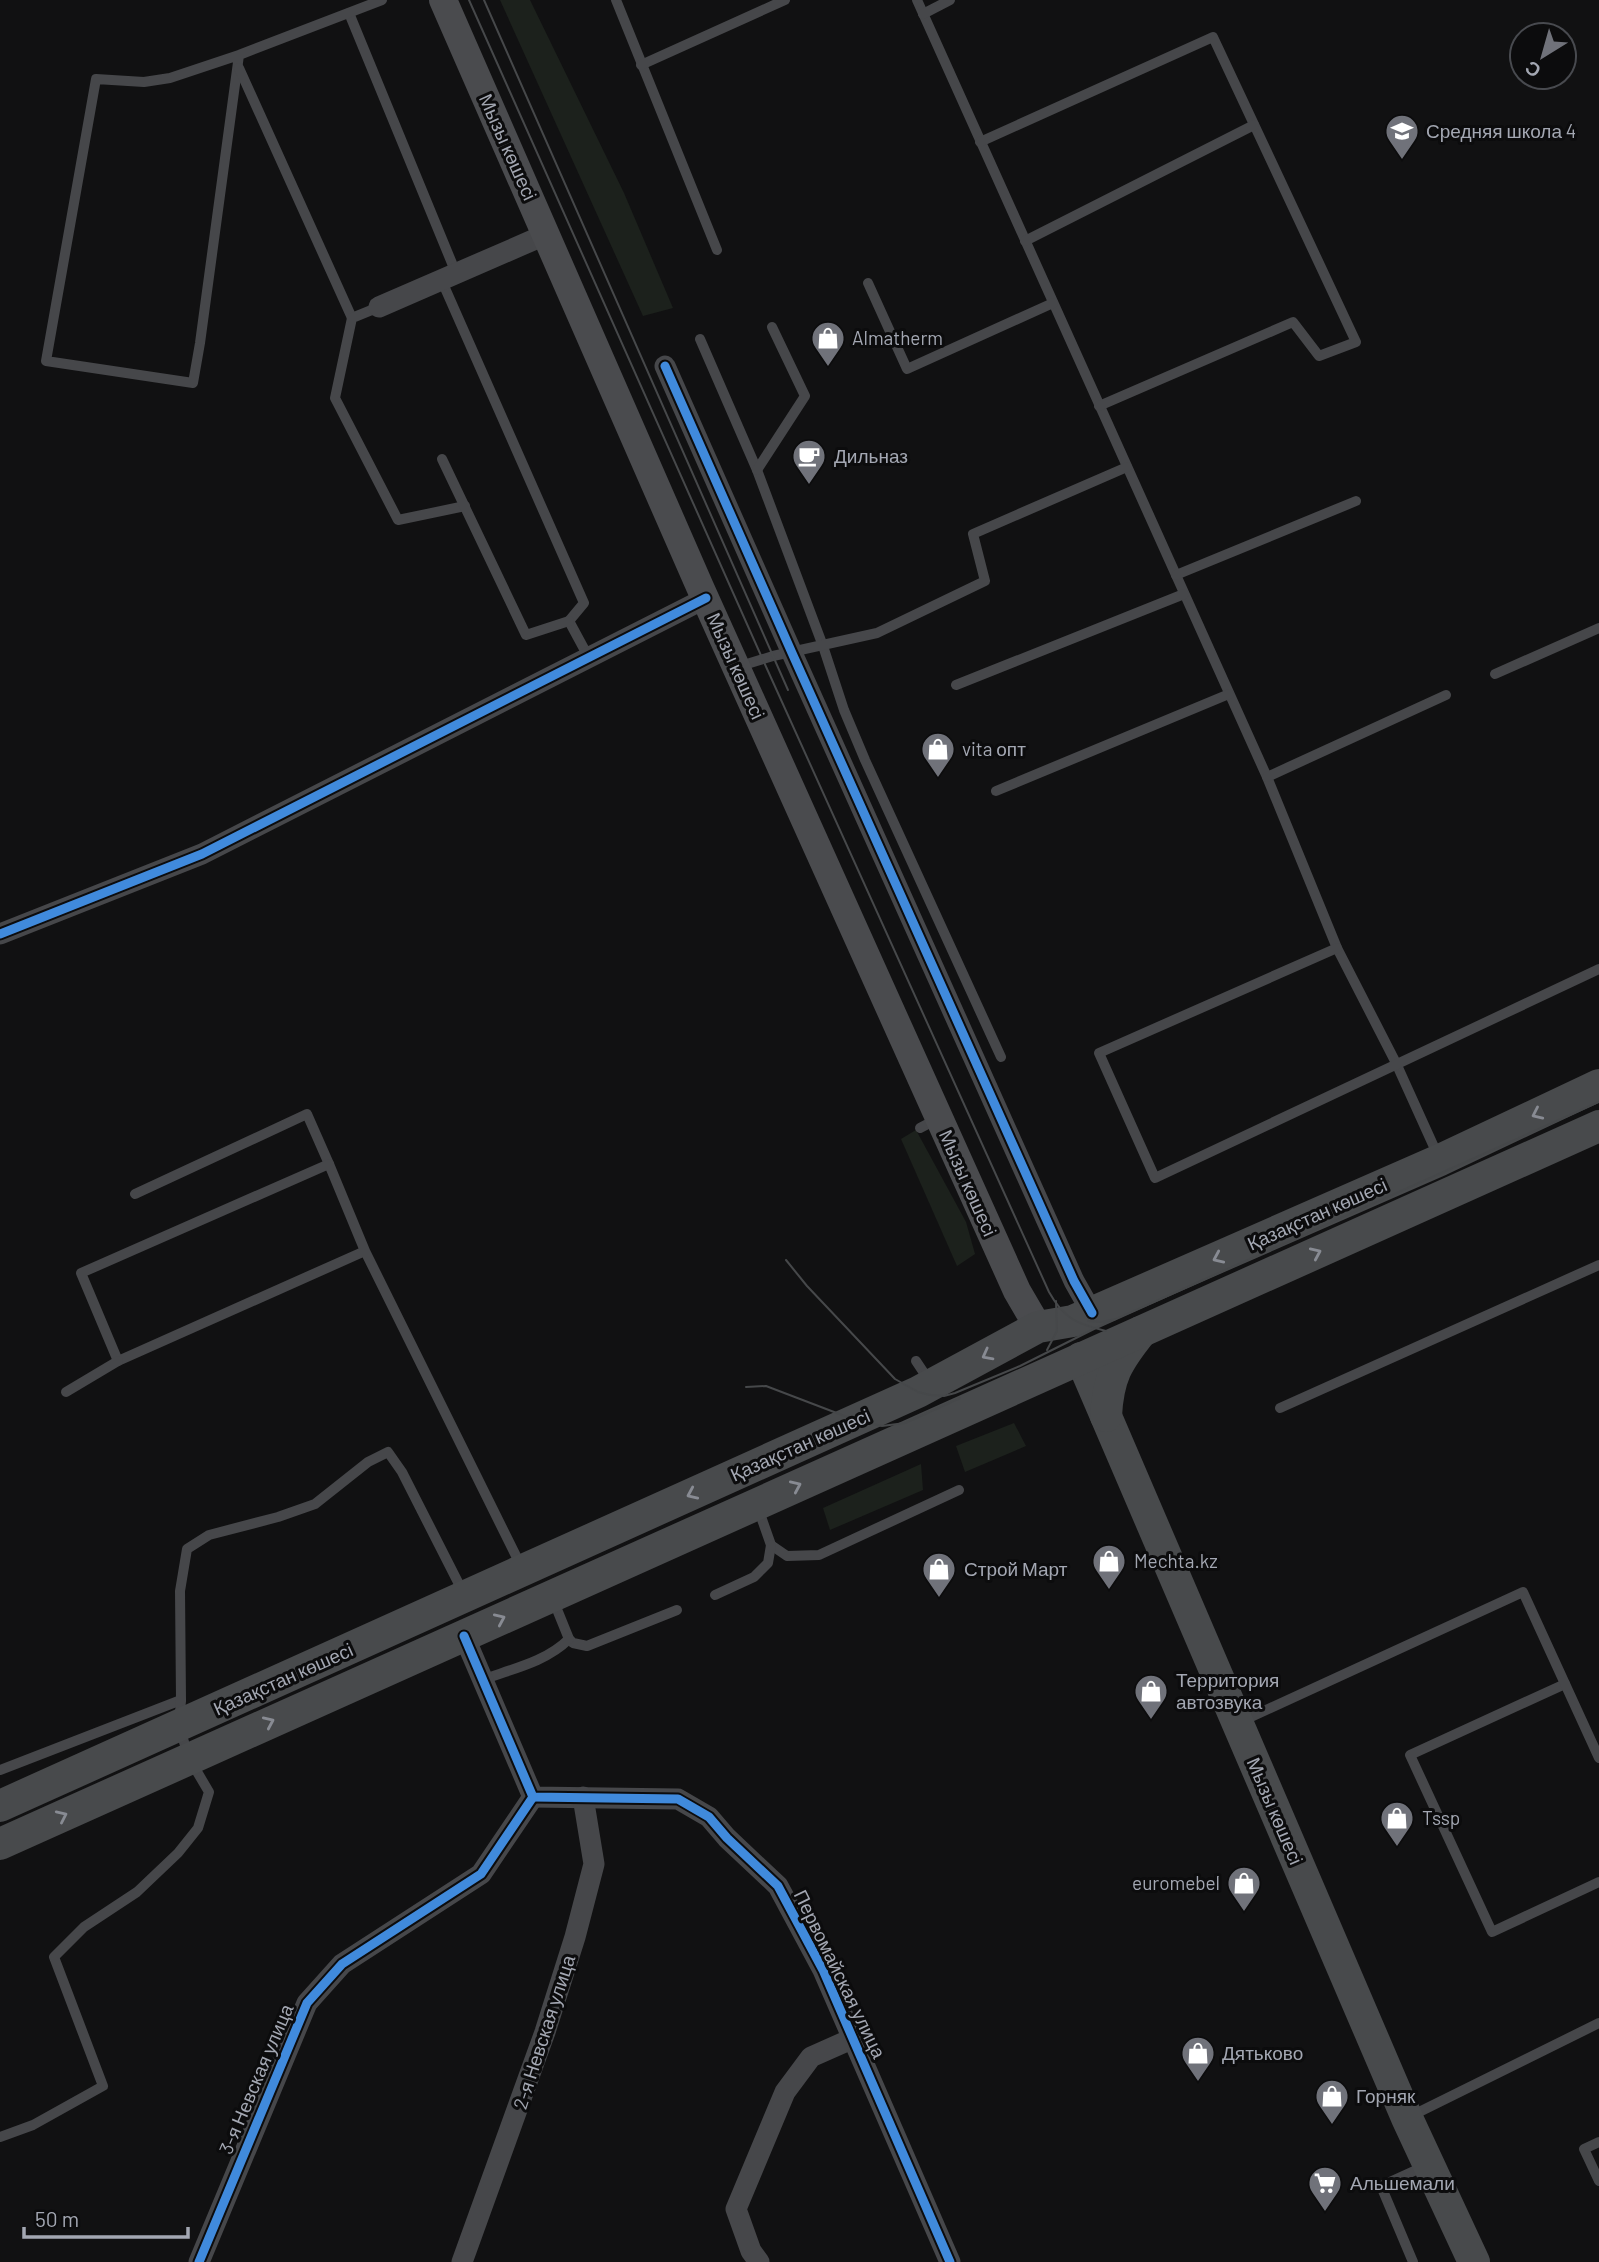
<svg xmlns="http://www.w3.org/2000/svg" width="1599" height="2262" font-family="Barlow,sans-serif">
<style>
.green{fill:#1c211c}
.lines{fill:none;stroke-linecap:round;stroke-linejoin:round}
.lane{stroke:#46474a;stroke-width:10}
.street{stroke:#46474a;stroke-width:21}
.secondary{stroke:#4a4b4e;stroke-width:28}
.primary{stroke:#484a4c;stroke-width:32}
.tram{stroke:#46484a;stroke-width:2}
.cycleway-casing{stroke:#0c0c0d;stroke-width:13}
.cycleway{stroke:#408adc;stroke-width:9}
.oneway{stroke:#888b93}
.labels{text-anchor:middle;stroke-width:6;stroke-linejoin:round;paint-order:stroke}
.poi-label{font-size:19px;fill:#a3a7b2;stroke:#0c0c0d;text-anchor:start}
.street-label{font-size:19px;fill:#a3a7b2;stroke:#0c0c0d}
</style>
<rect width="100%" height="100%" fill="#111112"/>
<g class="green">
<path d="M500 0H530L624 193 673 308 643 316Z"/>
<path d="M916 1130 966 1222 975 1254 957 1266 901 1139Z"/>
<path d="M1014 1423 1026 1446 965 1472 956 1446Z"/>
<path d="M921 1464 923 1490 830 1530 823 1508Z"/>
</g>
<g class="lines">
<g class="lane">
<path d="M616 0 717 250"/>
<path d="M917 0 1267 777 1337 948 1396 1063 1439 1158"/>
<path d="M349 13 456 273"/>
<path d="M923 14 950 0"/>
<path d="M239 55 200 343 193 383 46 361 96 79 144 82 170 78 239 55 382 0"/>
<path d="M641 65 785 0"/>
<path d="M239 68 352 318"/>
<path d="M980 142 1213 37 1356 342 1319 356 1293 322 1099 406"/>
<path d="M1025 241 1254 125"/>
<path d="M441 279 584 603 569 621 589 658"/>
<path d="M868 283 907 369 1053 303"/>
<path d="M379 307 352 318 335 398 398 520 465 506"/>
<path d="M700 339 757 470 823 646 844 710 865 760 1001 1057"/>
<path d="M442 459 526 635 569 621"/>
<path d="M757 470 805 396 772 327"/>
<path d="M1176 575 1356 501"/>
<path d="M737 667 773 656 877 633 985 581 973 534 1127 467"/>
<path d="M1495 674 1599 628"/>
<path d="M956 685 1184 594"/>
<path d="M1267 777 1446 695"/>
<path d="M996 791 1229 694"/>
<path d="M1337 948 1099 1053 1155 1178 1599 969"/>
<path d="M920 1128 939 1118"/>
<path d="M135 1194 307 1114 329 1164"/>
<path d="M365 1251 329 1164 81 1273 118 1361 365 1251 522 1568"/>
<path d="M916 1361 930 1382"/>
<path d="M66 1392 118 1361"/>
<path d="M1280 1408 1599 1265"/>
<path d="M758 1508 771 1545 787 1556 819 1555 959 1490"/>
<path d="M715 1595 754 1577 768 1563 771 1545"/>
<path d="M552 1597 569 1639 573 1643 587 1646 677 1610"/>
<path d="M481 1680C512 1669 546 1662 569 1639"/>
<path d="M1565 1684 1410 1755 1492 1932 1599 1882"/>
<path d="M1240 1722 1523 1592 1599 1758"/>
<path d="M0 1770 181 1700"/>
<path d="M1409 2117 1599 2023"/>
<path d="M0 2137 33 2125 103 2086 54 1957 84 1927 137 1892 178 1853 198 1828 209 1792 189 1758 179 1726 181 1700 180 1591 187 1549 209 1535 278 1517 315 1504 368 1462 388 1452 402 1472 464 1594"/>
<path d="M1599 2142 1584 2149 1599 2181"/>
<path d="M1413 2262 1381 2186 1425 2166"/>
</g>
<g class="street">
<path d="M379 307 547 234"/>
<path d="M665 366 792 653 1074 1281 1092 1313"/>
<path d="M0 934 202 854 706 598"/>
<path d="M464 1636 533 1797 678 1799 709 1817 727 1838 778 1886 823 1970 950 2262"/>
<path d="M199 2262 307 2003 342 1964 481 1874 533 1797"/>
<path d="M462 2262 545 2032 575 1937 594 1864 583 1797"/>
<path d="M759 2262 751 2251 736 2209 785 2092 811 2057 854 2038"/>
</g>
<path class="secondary" d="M443 0 700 587 1017 1291 1038 1327"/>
<g class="primary">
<path d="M1081 1358 1407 2118 1474 2262"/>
<path d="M1106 1416C1108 1377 1117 1362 1141 1332"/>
<path d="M0 1806 918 1392 1038 1327 1073 1321 1440 1160 1599 1085"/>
<path d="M0 1844 1599 1126"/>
</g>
<g class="tram">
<path d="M469 0 763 660 1049 1292C1064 1319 1077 1324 1106 1331"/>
<path d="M484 0 788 690"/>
<path d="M786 1260 807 1286 895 1379 918 1392 930 1395 944 1396 955 1393 1020 1366 1094 1329 1599 1102"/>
<path d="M1088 1321 1102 1322 1116 1319"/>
<path d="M1047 1350 1057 1331 1056 1301"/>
<path d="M746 1387 766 1386 855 1420 882 1426 905 1423 960 1398"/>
</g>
<defs>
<g id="cycleway">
<path d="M665 366 792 653 1074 1281 1092 1313"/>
<path d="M0 934 202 854 706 598"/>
<path d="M464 1636 533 1797 678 1799 709 1817 727 1838 778 1886 823 1970 950 2262"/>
<path d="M199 2262 307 2003 342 1964 481 1874 533 1797"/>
</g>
</defs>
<use href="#cycleway" class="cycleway-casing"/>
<use href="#cycleway" class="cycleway"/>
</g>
<defs><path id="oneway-chevron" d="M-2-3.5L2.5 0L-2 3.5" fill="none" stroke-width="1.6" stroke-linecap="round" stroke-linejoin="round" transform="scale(1.75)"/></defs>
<g class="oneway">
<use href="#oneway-chevron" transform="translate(1537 1114) rotate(155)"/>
<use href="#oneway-chevron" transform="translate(1316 1253) rotate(-24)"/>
<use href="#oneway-chevron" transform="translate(1218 1258) rotate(156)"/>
<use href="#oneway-chevron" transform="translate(987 1355) rotate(152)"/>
<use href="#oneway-chevron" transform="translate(796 1486) rotate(-24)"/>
<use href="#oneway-chevron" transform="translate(692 1494) rotate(156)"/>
<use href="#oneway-chevron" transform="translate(500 1619) rotate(-24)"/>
<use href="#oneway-chevron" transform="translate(269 1722) rotate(-24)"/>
<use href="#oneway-chevron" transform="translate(62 1816) rotate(-25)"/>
</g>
<defs>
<symbol id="school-pin" viewBox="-11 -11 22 30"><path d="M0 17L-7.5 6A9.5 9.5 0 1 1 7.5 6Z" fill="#70727a" stroke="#0c0c0d"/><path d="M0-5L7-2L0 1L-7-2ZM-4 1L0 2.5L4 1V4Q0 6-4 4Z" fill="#fff"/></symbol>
<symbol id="shop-pin" viewBox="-11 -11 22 30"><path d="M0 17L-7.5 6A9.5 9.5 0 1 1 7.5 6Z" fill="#70727a" stroke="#0c0c0d"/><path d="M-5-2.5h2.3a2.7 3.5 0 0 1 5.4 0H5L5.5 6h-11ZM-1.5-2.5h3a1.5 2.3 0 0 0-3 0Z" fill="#fff"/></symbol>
<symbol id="cafe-pin" viewBox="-11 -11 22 30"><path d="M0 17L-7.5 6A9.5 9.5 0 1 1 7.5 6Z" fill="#70727a" stroke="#0c0c0d"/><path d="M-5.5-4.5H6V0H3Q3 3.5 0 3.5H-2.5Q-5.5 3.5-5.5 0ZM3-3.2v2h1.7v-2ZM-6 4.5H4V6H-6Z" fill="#fff"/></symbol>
<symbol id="supermarket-pin" viewBox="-11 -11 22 30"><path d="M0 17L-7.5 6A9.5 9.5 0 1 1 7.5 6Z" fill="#70727a" stroke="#0c0c0d"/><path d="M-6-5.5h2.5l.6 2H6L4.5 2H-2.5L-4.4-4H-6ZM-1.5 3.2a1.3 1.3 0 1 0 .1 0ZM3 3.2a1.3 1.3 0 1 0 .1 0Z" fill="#fff"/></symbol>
</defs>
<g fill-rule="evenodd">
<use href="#school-pin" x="1383" y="112" width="38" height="52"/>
<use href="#shop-pin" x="809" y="319" width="38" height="52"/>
<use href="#cafe-pin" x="790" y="437" width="38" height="52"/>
<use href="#shop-pin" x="919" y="730" width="38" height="52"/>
<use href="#shop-pin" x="1090" y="1542" width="38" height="52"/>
<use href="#shop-pin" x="920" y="1550" width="38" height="52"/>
<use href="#shop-pin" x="1132" y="1672" width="38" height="52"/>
<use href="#shop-pin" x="1378" y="1799" width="38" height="52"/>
<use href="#shop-pin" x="1225" y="1864" width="38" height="52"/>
<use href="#shop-pin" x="1179" y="2034" width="38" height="52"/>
<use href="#shop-pin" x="1313" y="2077" width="38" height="52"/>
<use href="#supermarket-pin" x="1306" y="2164" width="38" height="52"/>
</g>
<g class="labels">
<g class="poi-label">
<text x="1426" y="138">Средняя школа 4</text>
<text x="852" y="345">Almatherm</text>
<text x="834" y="463">Дильназ</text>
<text x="962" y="756">vita опт</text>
<text x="1134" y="1568">Mechta.kz</text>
<text x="964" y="1576">Строй Март</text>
<text x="1176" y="1687">Территория<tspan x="1176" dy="22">автозвука</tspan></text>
<text x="1422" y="1825">Tssp</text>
<text x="1220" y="1890" text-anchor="end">euromebel</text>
<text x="1222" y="2060">Дятьково</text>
<text x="1356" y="2103">Горняк</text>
<text x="1350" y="2190">Альшемали</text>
</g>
<g class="street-label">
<text transform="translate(508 147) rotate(66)" y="7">Мызы көшесі</text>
<text transform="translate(736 666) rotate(66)" y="7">Мызы көшесі</text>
<text transform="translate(968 1183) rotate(66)" y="7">Мызы көшесі</text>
<text transform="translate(1317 1214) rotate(-24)" y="7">Қазақстан көшесі</text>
<text transform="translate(800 1445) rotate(-24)" y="7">Қазақстан көшесі</text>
<text transform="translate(283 1679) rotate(-24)" y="7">Қазақстан көшесі</text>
<text transform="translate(1275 1811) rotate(67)" y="7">Мызы көшесі</text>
<text transform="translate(840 1974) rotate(64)" y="7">Первомайская улица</text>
<text transform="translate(544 2032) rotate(-72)" y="7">2-я Невская улица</text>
<text transform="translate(256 2079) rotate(-67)" y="7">3-я Невская улица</text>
</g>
</g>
<g transform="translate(1543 56) rotate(217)"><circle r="33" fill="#0c0c0d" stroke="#484a4f" stroke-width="2"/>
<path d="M0-5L12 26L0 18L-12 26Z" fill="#70727a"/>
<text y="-10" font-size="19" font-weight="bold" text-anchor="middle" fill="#a3a7b2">С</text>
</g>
<path d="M24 2227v10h164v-10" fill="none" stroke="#a3a7b2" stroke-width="3.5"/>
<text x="35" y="2227" font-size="21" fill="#a3a7b2" stroke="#0c0c0d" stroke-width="5" paint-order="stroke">50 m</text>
</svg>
